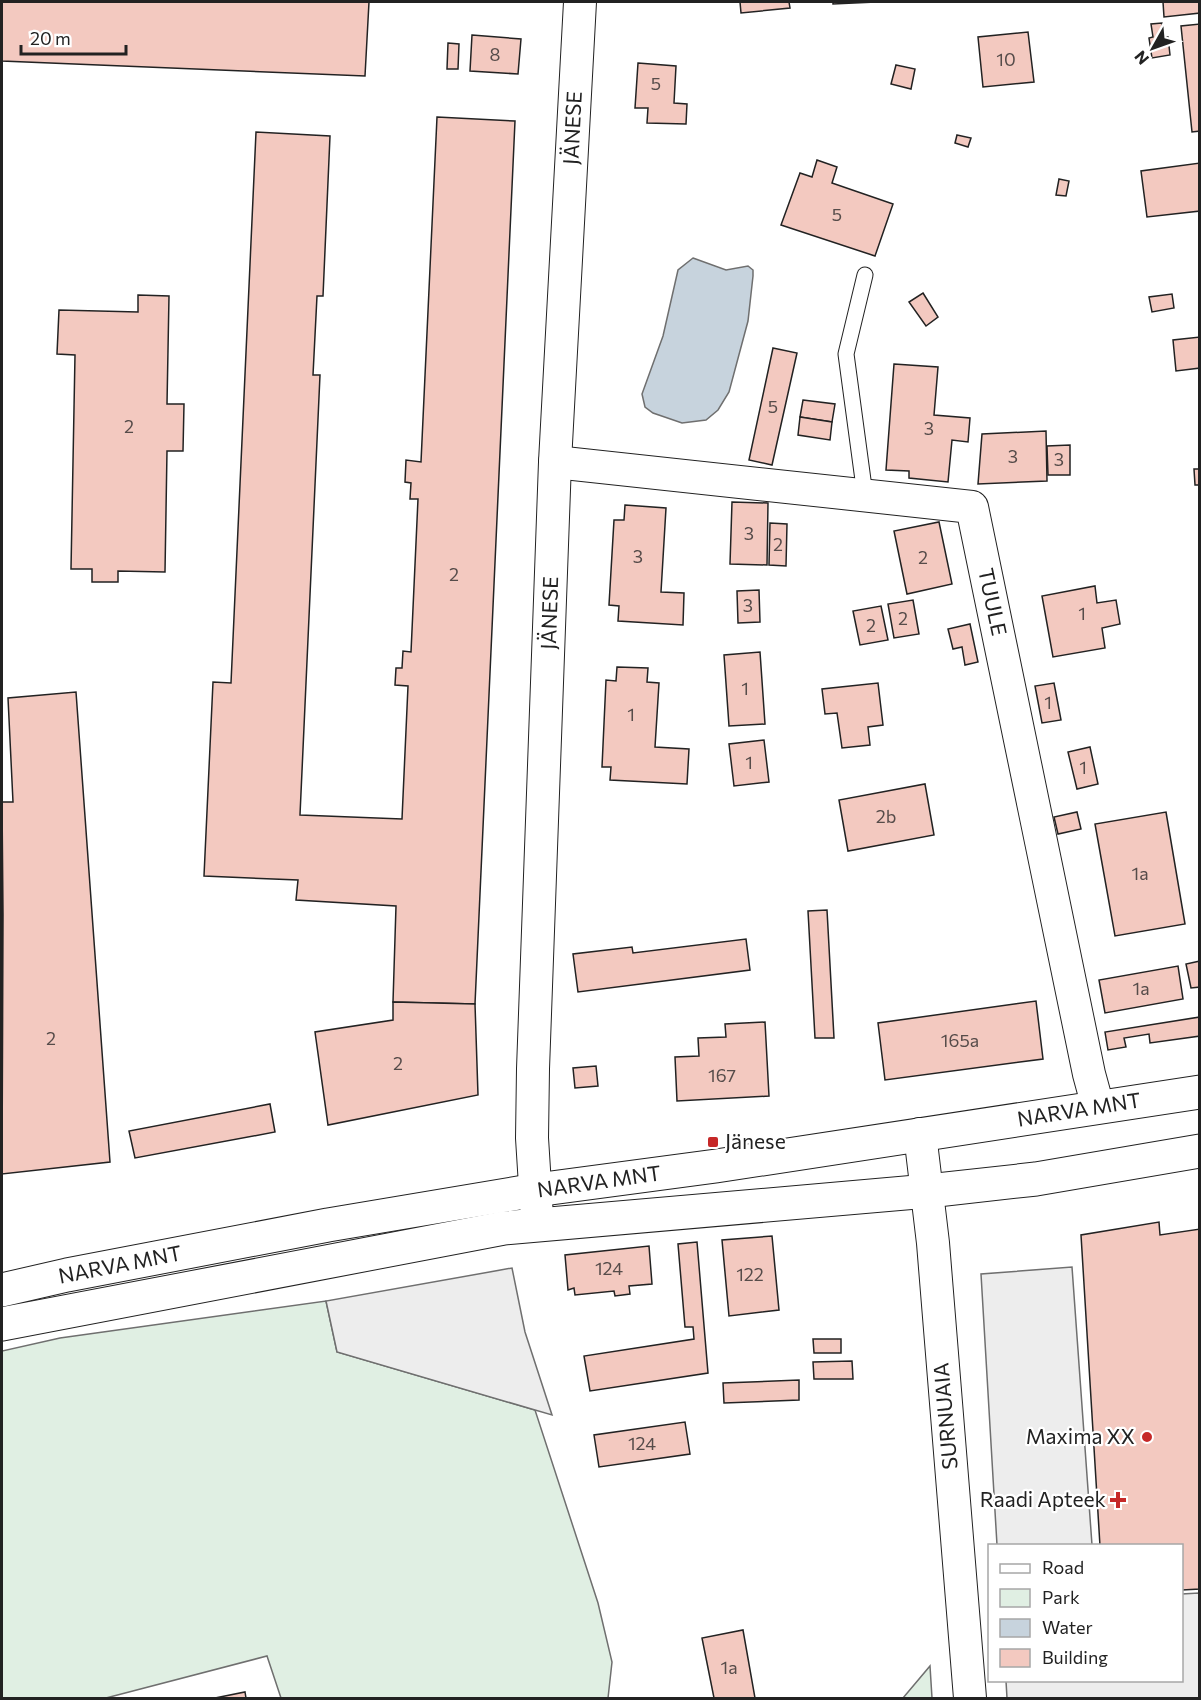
<svg xmlns="http://www.w3.org/2000/svg" width="1201" height="1700" font-family="Commissioner,sans-serif">
<style>
.green{fill:#e0efe3;stroke:#6f6f6f;stroke-width:1.5}
.parking{fill:#ededed;stroke:#6f6f6f;stroke-width:1.5}
.water{fill:#c7d3dd;stroke:#6f6f6f;stroke-width:1.5}
.building{fill:#f3c9c0;stroke:#222;stroke-width:1.5}
.lines{fill:none;stroke-linecap:round;stroke-linejoin:round}
.lane-casing{stroke:#222;stroke-width:17}
.street-casing{stroke:#222;stroke-width:34}
.secondary-casing{stroke:#222;stroke-width:35}
.lane{stroke:#fff;stroke-width:15}
.street{stroke:#fff;stroke-width:32}
.secondary{stroke:#fff;stroke-width:33}
.poi-dot{fill:#c62828;stroke:#fff;stroke-width:2}
.labels{text-anchor:middle;stroke-width:4.5;stroke-linejoin:round;paint-order:stroke}
.number-label{font-size:18px;fill:#564c4a}
.street-label{font-size:21px;fill:#222;stroke:#fff}
.poi-label{font-size:21px;fill:#222;stroke:#fff;text-anchor:end}
</style>
<rect width="100%" height="100%" fill="#fff"/>
<g class="green">
<path d="M326 1301 337 1352 535 1410 598 1603 612 1662 608 1698H281L267 1656 106 1698H2V1351L60 1338Z"/>
<path d="M930 1666 932 1698H902H903Z"/>
</g>
<g class="parking">
<path d="M1072 1267 1092 1545H997L981 1274Z"/>
<path d="M512 1268 525 1332 552 1415 337 1352 326 1301Z"/>
<path d="M1199 1593V1698H1007L1006 1681 1182 1680V1594Z"/>
</g>
<path class="water" d="M693 258 726 270 748 266 753 270V276L748 321 729 392 718 410 706 420 682 423 653 413 645 407 642 394 663 336 678 270Z"/>
<g class="building">
<path d="M2 2H369L365 76 2 61Z"/>
<path d="M740 2H789L790 8 741 13Z"/>
<path d="M833 2H876L833 4Z"/>
<path d="M1163 2H1200V13L1164 17Z"/>
<path d="M1162 23 1164 37H1168L1170 55 1152 58 1149 38 1153 37 1151 24Z"/>
<path d="M1200 24V131L1192 132 1181 26Z"/>
<path d="M1028 32 1034 82 983 87 978 37Z"/>
<path d="M472 35 521 39 518 74 470 71Z"/>
<path d="M448 43 459 44 458 69H447Z"/>
<path d="M638 63 676 66 674 103 687 104 686 124 647 123 648 108H635Z"/>
<path d="M896 65 915 69 911 89 891 84Z"/>
<path d="M437 117 515 121 475 1004 393 1002 396 906 296 900 298 880 204 876 213 682 231 683 256 132 330 136 323 296H317L313 375H320L300 815 402 819 408 686 395 685 396 668H402L403 651 411 652 418 499H410L411 483 405 482 406 460 421 462Z"/>
<path d="M957 135 971 138 968 147 955 143Z"/>
<path d="M817 160 837 167 832 183 893 204 875 256 781 225 800 173 812 177Z"/>
<path d="M1200 163V211L1147 217 1141 171Z"/>
<path d="M1059 179 1069 181 1066 196 1056 195Z"/>
<path d="M923 293 938 317 926 326 909 302Z"/>
<path d="M1172 294 1174 308 1152 312 1149 297Z"/>
<path d="M138 295 169 296 167 404H184L183 451H167L165 572 118 571V582H92V569H71L75 355 57 354 59 310 138 312Z"/>
<path d="M1200 337V368L1176 371 1173 340Z"/>
<path d="M773 348 797 353 772 465 749 460Z"/>
<path d="M894 364 938 367 934 415 970 418 968 442 952 440 948 482 909 478V471L886 470Z"/>
<path d="M803 400 835 404 832 422 800 417Z"/>
<path d="M800 417 832 422 830 440 798 435Z"/>
<path d="M1046 431 1047 481 978 484 982 434Z"/>
<path d="M1070 445V475H1048L1047 446Z"/>
<path d="M1194 469H1200V485H1195Z"/>
<path d="M732 502 768 503 767 565 730 564Z"/>
<path d="M625 505 666 508 661 592 684 593 683 625 618 621 619 606 609 605 614 520H624Z"/>
<path d="M939 522 952 584 907 594 894 531Z"/>
<path d="M770 523 787 524 786 566 769 565Z"/>
<path d="M1095 586 1097 603 1116 600 1120 624 1102 628 1105 648 1053 657 1042 596Z"/>
<path d="M759 590 760 622 738 623 737 591Z"/>
<path d="M913 600 919 634 894 638 888 604Z"/>
<path d="M881 606 888 640 860 645 853 611Z"/>
<path d="M970 624 978 662 965 665 962 647 953 649 948 629Z"/>
<path d="M760 652 765 724 729 726 724 655Z"/>
<path d="M617 667 648 668 647 682 659 683 655 747 689 749 687 784 610 780 611 767H602L606 680 616 681Z"/>
<path d="M878 683 883 725 868 727 870 745 842 748 837 713 825 714 822 689Z"/>
<path d="M1054 683 1061 720 1042 723 1035 686Z"/>
<path d="M76 692 110 1162 2 1174 3 915 2 802H13L8 698Z"/>
<path d="M764 740 769 782 734 786 729 744Z"/>
<path d="M1090 747 1098 784 1077 789 1068 752Z"/>
<path d="M925 784 934 835 848 851 839 800Z"/>
<path d="M1077 812 1081 829 1058 834 1054 817Z"/>
<path d="M1166 812 1185 924 1115 936 1095 824Z"/>
<path d="M827 910 834 1038H815L808 911Z"/>
<path d="M746 939 750 970 578 992 573 954 632 947 633 953Z"/>
<path d="M1200 961V987L1191 988 1186 964Z"/>
<path d="M1178 966 1183 999 1105 1013 1099 980Z"/>
<path d="M1036 1001 1043 1059 885 1080 878 1023Z"/>
<path d="M393 1002 475 1004 478 1095 328 1125 315 1032 393 1020Z"/>
<path d="M1200 1017V1036L1150 1043 1149 1034 1124 1038 1126 1047 1108 1050 1105 1032Z"/>
<path d="M765 1022 769 1096 677 1101 675 1057 699 1056 698 1038 726 1037 725 1024Z"/>
<path d="M596 1066 598 1086 575 1088 573 1068Z"/>
<path d="M270 1104 275 1132 135 1158 129 1131Z"/>
<path d="M1159 1222 1160 1235 1200 1229V1589L1182 1590V1546H1100L1081 1235Z"/>
<path d="M772 1236 779 1310 729 1316 722 1240Z"/>
<path d="M697 1242 708 1373 590 1391 584 1356 694 1339 693 1327H685L678 1244Z"/>
<path d="M649 1246 652 1284 629 1286 630 1294 615 1296 614 1291 575 1295 574 1288 568 1290 565 1255Z"/>
<path d="M813 1339H841V1353H814Z"/>
<path d="M852 1361 853 1379H814L813 1362Z"/>
<path d="M799 1380V1400L724 1403 723 1383Z"/>
<path d="M685 1422 690 1454 599 1467 594 1435Z"/>
<path d="M743 1630 755 1698H714L702 1638Z"/>
<path d="M245 1692 246 1698H215Z"/>
</g>
<g class="lines">
<defs>
<path id="lane" d="M865 275 846 354 865 495"/>
<g id="street">
<path d="M555 462 972 507 1089 1074 1098 1107"/>
<path d="M920 1134 933 1243 970 1698"/>
<path d="M537 1217 532 1138 533 1069 555 462 580 2"/>
</g>
<g id="secondary">
<path d="M2 1290 67 1275 328 1225 536 1190 716 1166 1200 1092"/>
<path d="M2 1324 504 1228 928 1191 1036 1179 1200 1151"/>
</g>
</defs>
<use href="#lane" class="lane-casing"/>
<use href="#street" class="street-casing"/>
<use href="#secondary" class="secondary-casing"/>
<use href="#lane" class="lane"/>
<use href="#street" class="street"/>
<use href="#secondary" class="secondary"/>
</g>
<g class="poi-dot">
<rect x="707" y="1136" width="12" height="12" rx="3"/>
<circle cx="1147" cy="1437" r="6"/>
<path d="M1115 1491h6v6h6v6h-6v6h-6v-6h-6v-6h6z"/>
</g>
<g class="labels">
<g class="number-label">
<text x="495" y="61">8</text>
<text x="1006" y="66">10</text>
<text x="656" y="90">5</text>
<text x="837" y="221">5</text>
<text x="773" y="413">5</text>
<text x="129" y="433">2</text>
<text x="929" y="435">3</text>
<text x="1013" y="463">3</text>
<text x="1059" y="466">3</text>
<text x="749" y="540">3</text>
<text x="778" y="551">2</text>
<text x="638" y="563">3</text>
<text x="923" y="564">2</text>
<text x="454" y="581">2</text>
<text x="748" y="612">3</text>
<text x="1082" y="620">1</text>
<text x="903" y="625">2</text>
<text x="871" y="632">2</text>
<text x="745" y="695">1</text>
<text x="1048" y="709">1</text>
<text x="631" y="721">1</text>
<text x="749" y="769">1</text>
<text x="1083" y="774">1</text>
<text x="886" y="823">2b</text>
<text x="1140" y="880">1a</text>
<text x="1141" y="995">1a</text>
<text x="51" y="1045">2</text>
<text x="960" y="1047">165a</text>
<text x="398" y="1070">2</text>
<text x="722" y="1082">167</text>
<text x="609" y="1275">124</text>
<text x="750" y="1281">122</text>
<text x="642" y="1450">124</text>
<text x="729" y="1674">1a</text>
</g>
<g class="street-label">
<text transform="translate(573 128) rotate(-87)" y="7">JÄNESE</text>
<text transform="translate(992 602) rotate(78)" y="7">TUULE</text>
<text transform="translate(550 613) rotate(-88)" y="7">JÄNESE</text>
<text transform="translate(1079 1110) rotate(-9)" y="7">NARVA MNT</text>
<text transform="translate(599 1182) rotate(-8)" y="7">NARVA MNT</text>
<text transform="translate(120 1265) rotate(-11)" y="7">NARVA MNT</text>
<text transform="translate(946 1416) rotate(-95)" y="7">SURNUAIA</text>
</g>
<g class="poi-label">
<text x="725" y="1149" text-anchor="start">Jänese</text>
<text x="1135" y="1444">Maxima XX</text>
<text x="1106" y="1507">Raadi Apteek</text>
</g>
</g>
<rect width="1201" height="1700" fill="none" stroke="#222222" stroke-width="6"/>
<rect x="988" y="1544" width="195" height="138" fill="#ffffff" stroke="#a7a7a7" stroke-width="1.5"/>
<rect x="1000" y="1564" width="30" height="9" fill="#ffffff" stroke="#a7a7a7" stroke-width="1.5"/>
<text x="1042" y="1574" font-size="18" fill="#222222">Road</text>
<rect x="1000" y="1589" width="30" height="18" fill="#e0efe3" stroke="#a7a7a7" stroke-width="1.5"/>
<text x="1042" y="1604" font-size="18" fill="#222222">Park</text>
<rect x="1000" y="1619" width="30" height="18" fill="#c7d3dd" stroke="#a7a7a7" stroke-width="1.5"/>
<text x="1042" y="1634" font-size="18" fill="#222222">Water</text>
<rect x="1000" y="1649" width="30" height="18" fill="#f3c9c0" stroke="#a7a7a7" stroke-width="1.5"/>
<text x="1042" y="1664" font-size="18" fill="#222222">Building</text>
<g transform="translate(1153 48) rotate(230)" stroke="#ffffff" stroke-width="4.5" paint-order="stroke">
<path d="M0-4.5L10 22L0 15L-10 22Z" fill="#222222"/>
<text y="-9" font-size="16" font-weight="bold" text-anchor="middle" fill="#222222">N</text>
</g>
<path d="M21 45v9h105v-9" fill="none" stroke="#222222" stroke-width="3"/>
<text x="30" y="45" font-size="18" fill="#222222" stroke="#ffffff" stroke-width="4.5" paint-order="stroke">20 m</text>
</svg>
